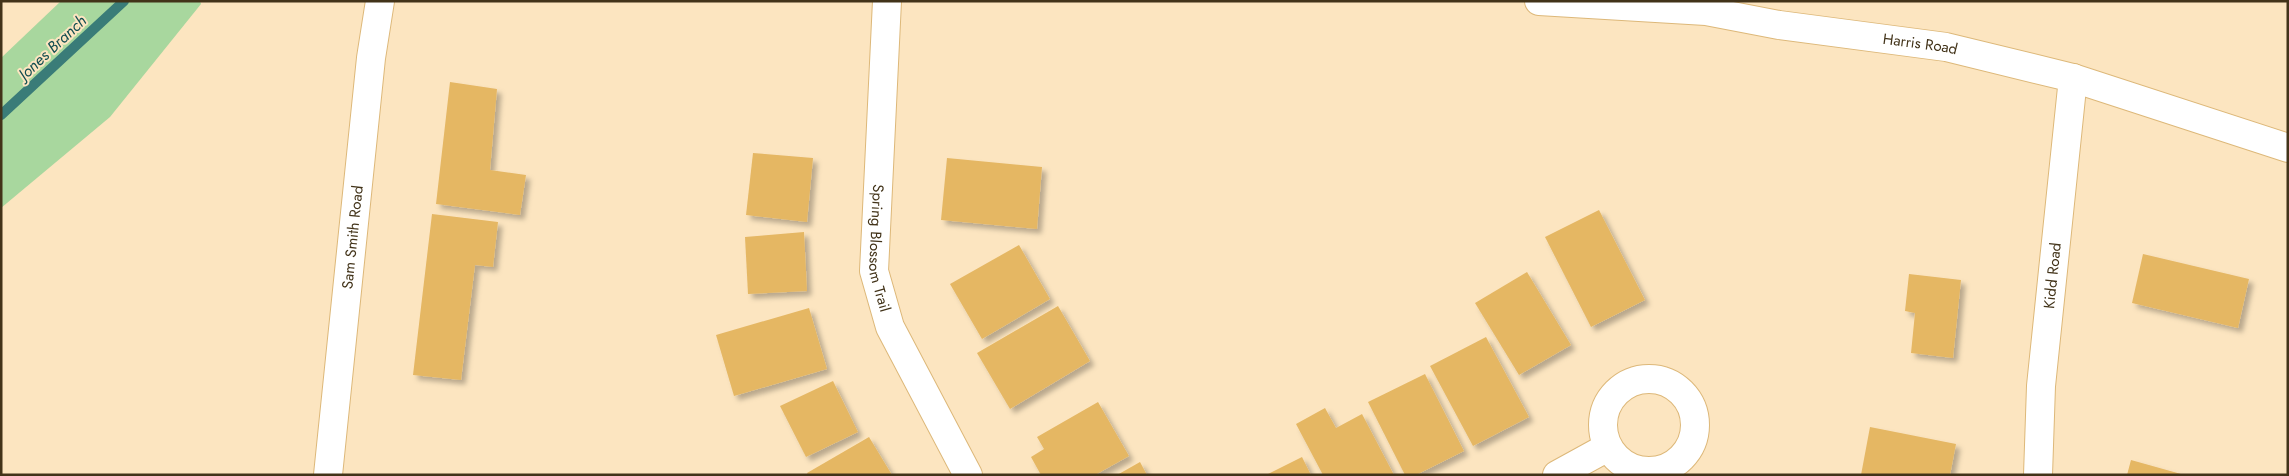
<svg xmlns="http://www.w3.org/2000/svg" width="2289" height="476" font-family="Jost,sans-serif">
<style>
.green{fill:#a8d79e}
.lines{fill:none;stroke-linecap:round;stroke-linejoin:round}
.stream{stroke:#3a7c78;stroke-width:10}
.building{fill:#e5b764;filter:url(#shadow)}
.minor-casing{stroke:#ddb879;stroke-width:30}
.tertiary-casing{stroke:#ddb879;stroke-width:30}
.minor{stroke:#fff;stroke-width:28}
.tertiary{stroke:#fff;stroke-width:28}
.labels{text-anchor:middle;stroke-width:4;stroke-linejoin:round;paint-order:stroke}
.street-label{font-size:15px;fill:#423319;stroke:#fce5c0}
.water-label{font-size:16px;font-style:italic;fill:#124d50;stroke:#fce5c0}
</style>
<defs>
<filter id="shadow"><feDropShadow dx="4.5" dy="4.5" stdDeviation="2.5" flood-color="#0004"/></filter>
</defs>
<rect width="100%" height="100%" fill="#fce5c0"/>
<path class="green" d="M61 1H200L201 4 110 117 1 208V58Z"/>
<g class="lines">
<path class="stream" d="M1 115 124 1"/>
</g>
<g class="building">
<path d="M450 82 497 89 490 170 526 175 520 215 436 204Z"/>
<path d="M753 153 813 158 807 222 746 215Z"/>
<path d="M947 158 1042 167 1037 229 941 220Z"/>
<path d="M1599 210 1645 300 1591 327 1545 237Z"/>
<path d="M432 214 498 222 493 267 475 265 461 380 413 375Z"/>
<path d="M804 232 807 291 748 294 745 237Z"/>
<path d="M1019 245 1050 299 982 339 950 284Z"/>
<path d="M2143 254 2249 279 2238 328 2132 303Z"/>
<path d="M1527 272 1571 345 1519 375 1475 303Z"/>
<path d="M1909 274 1961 280 1953 358 1911 353 1915 313 1905 311Z"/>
<path d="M1058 306 1090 361 1010 409 977 353Z"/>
<path d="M809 308 827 369 734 396 716 335Z"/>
<path d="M1486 337 1529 417 1473 446 1430 366Z"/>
<path d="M1425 374 1464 451 1416 475H1405L1368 402Z"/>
<path d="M833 381 858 432 806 457 780 406Z"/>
<path d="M1098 402 1129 456 1095 475H1041L1031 457 1044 449 1037 437Z"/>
<path d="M1325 408 1336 428 1362 414 1394 475H1323L1296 424Z"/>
<path d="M1870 427 1956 444 1950 475H1861Z"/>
<path d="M869 437 892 475H808L807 473Z"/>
<path d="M1302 457 1311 475H1266Z"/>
<path d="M2131 460 2181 474V475H2127Z"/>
<path d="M1140 462 1147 475H1117Z"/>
</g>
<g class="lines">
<defs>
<g id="minor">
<path id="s1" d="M887 1 874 271 890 327 968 475"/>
<circle cx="1649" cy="425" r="46"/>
<path id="s2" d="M328 475 371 58 380 1"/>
<path d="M1557 475 1608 447"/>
<path id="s3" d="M2038 475 2041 386 2073 78"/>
</g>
<g id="tertiary">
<path id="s4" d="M1539 1 1706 11 1779 25 1946 47 2073 78 2288 148"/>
</g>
</defs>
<use href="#minor" class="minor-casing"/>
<use href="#tertiary" class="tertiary-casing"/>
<use href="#minor" class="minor"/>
<use href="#tertiary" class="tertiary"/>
</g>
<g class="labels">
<g class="street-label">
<text dy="5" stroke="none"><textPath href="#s4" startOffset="384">Harris Road</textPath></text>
<text dy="5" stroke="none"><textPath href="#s2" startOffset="239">Sam Smith Road</textPath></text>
<text dy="5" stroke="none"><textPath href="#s1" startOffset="248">Spring Blossom Trail</textPath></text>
<text dy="5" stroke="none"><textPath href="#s3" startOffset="200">Kidd Road</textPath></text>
</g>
<g class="water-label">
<text transform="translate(52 47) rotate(-43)" y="6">Jones Branch</text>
</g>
</g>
<rect width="2289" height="476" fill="none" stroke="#423319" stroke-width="5"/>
</svg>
